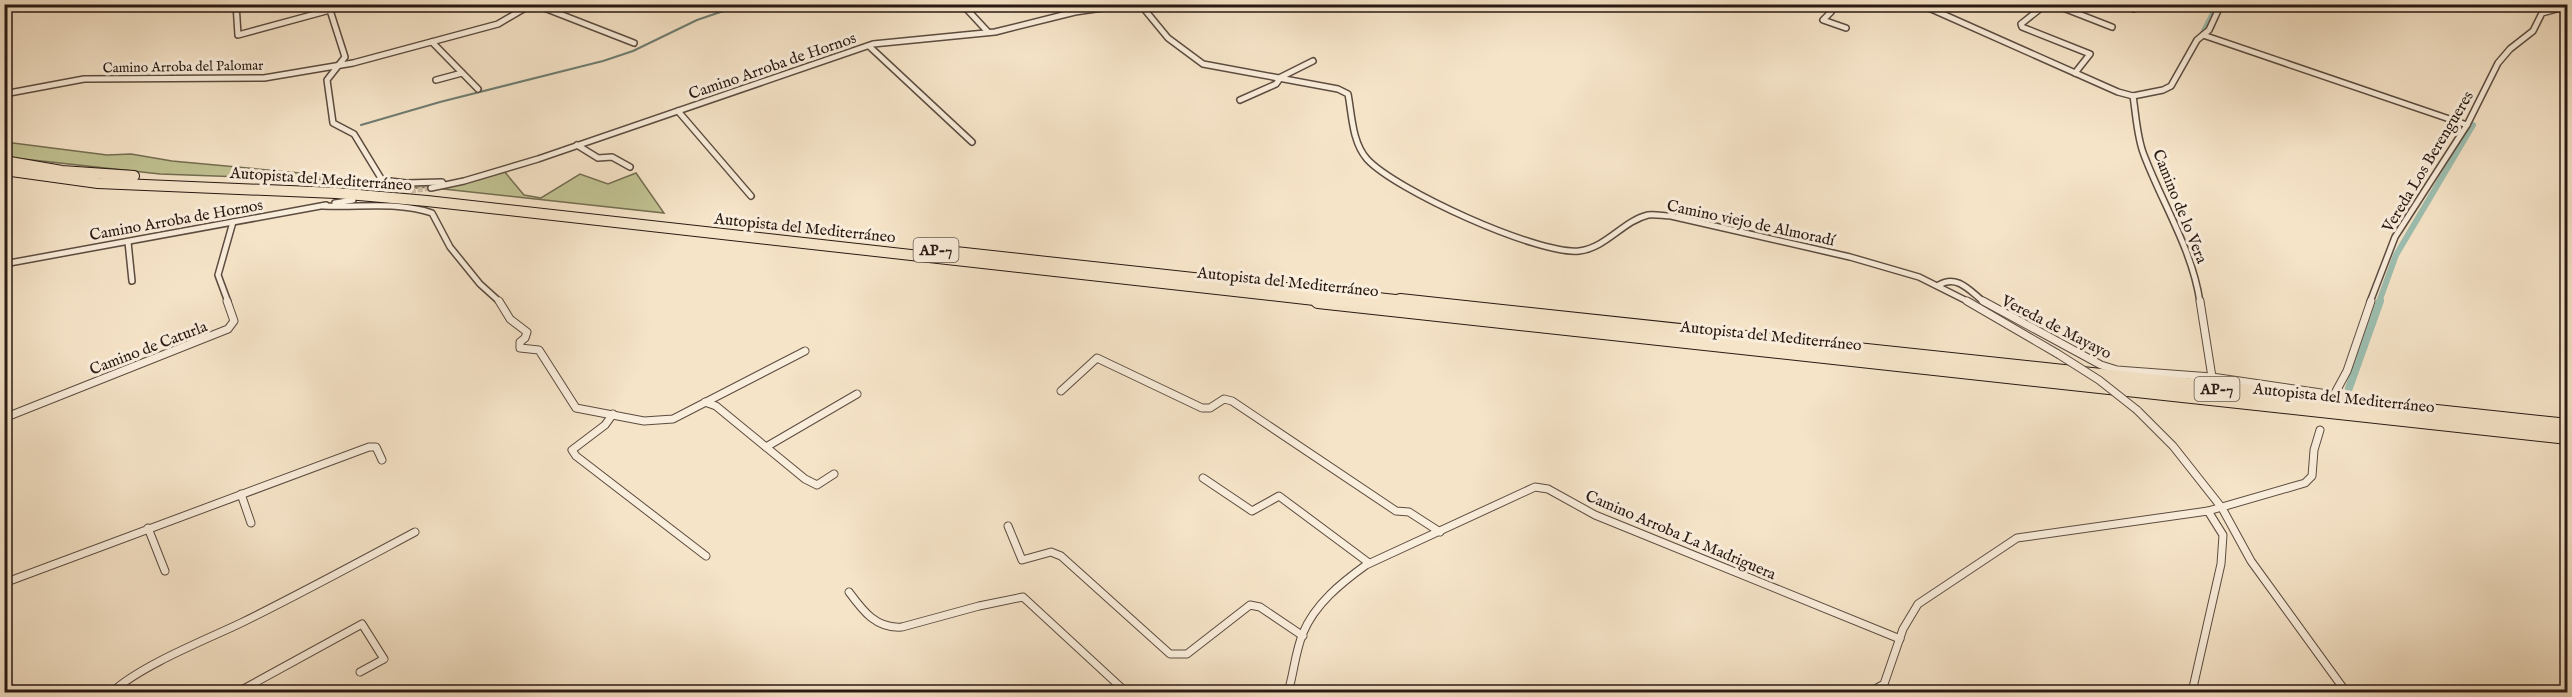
<svg xmlns="http://www.w3.org/2000/svg" width="2572" height="697" font-family="'IM FELL English',serif">
<style>
.green{fill:#c1c292;stroke:#746e52;stroke-width:1.5}
.lines{fill:none;stroke-linecap:round;stroke-linejoin:round}
.stream{stroke:#6e7d72;stroke-width:2}
.canal-far1{stroke:#9dbfb1;stroke-width:6}
.canal{stroke:#9dbfb1;stroke-width:8}
.minor-tunnel{stroke:#cdbba4;stroke-width:5;stroke-dasharray:5 2;stroke-linecap:butt}
.minor-far1-casing{stroke:#5c4c40;stroke-width:8}
.minor-casing{stroke:#5c4c40;stroke-width:9}
.motorway-far1-casing{stroke:#281913;stroke-width:12}
.motorway-casing{stroke:#281913;stroke-width:16}
.minor-far1{stroke:#f9eddb;stroke-width:5}
.minor{stroke:#f9eddb;stroke-width:7}
.motorway-far1{stroke:#f6e4c8;stroke-width:10}
.motorway{stroke:#f6e4c8;stroke-width:14}
.minor-bridge-casing{stroke:#5c4c40;stroke-width:9;stroke-linecap:butt}
.minor-bridge{stroke:#f9eddb;stroke-width:7}
.labels{text-anchor:middle;stroke-width:6;stroke-linejoin:round;paint-order:stroke}
.far-street-label{font-size:14px;fill:#281913;stroke:#f9eddb}
.shield{fill:#f9eddb;stroke:#67594f;stroke-width:1.5}
.shield-label{font-size:15px;font-weight:bold;fill:#281913}
.street-label{font-size:16px;fill:#281913;stroke:#f9eddb}
</style>
<rect width="100%" height="100%" fill="#f6e4c8"/>
<filter id="stains"><feTurbulence type="fractalNoise" baseFrequency=".00333" numOctaves="4"/><feColorMatrix values="0 0 0 0 .2 0 0 0 0 .09 0 0 0 0 .02 0 0 0 .5 -.17"/></filter>
<radialGradient id="worn" r=".72"><stop offset=".6" stop-color="#630" stop-opacity="0"/><stop offset="1" stop-color="#630" stop-opacity=".3"/></radialGradient>
<g class="green">
<path d="M5 142 107 155 131 154 172 161 376 180 411 186 426 184 428 187 417 188 329 180 160 174 5 157Z"/>
<path d="M504 171 524 195 541 198 580 174 608 184 636 173 664 213 434 188Z"/>
</g>
<g class="lines">
<path class="stream" d="M361 125 440 102 603 61 633 51 697 20 744 4"/>
<g class="canal-far1">
<path d="M2204 31 2218 4"/>
<path d="M2379 302 2396 255 2473 125"/>
</g>
<path class="canal" d="M2349 388 2380 301"/>
<path class="minor-tunnel" d="M390 194 431 188"/>
<defs>
<g id="minor-far1">
<path d="M236 4 238 35 330 10"/>
<path d="M328 4 345 57 327 80 333 123 354 134 382 180 406 183 442 182 444 185"/>
<path d="M534 4 634 43"/>
<path d="M962 4 988 32"/>
<path d="M1140 4 1168 38 1203 64 1338 89 1348 94C1352 115 1352 142 1367 159 1395 190 1538 255 1579 251 1606 248 1623 221 1648 215 1655 214 1664 216 1671 216L1850 257 1919 277 1969 302"/>
<path d="M1832 4 1828 7 1831 12 1823 20 1846 28"/>
<path d="M1920 4 2118 92 2133 96"/>
<path d="M2046 4 2021 24 2022 27 2090 54 2075 73"/>
<path d="M2053 4 2112 27"/>
<path d="M2120 4 2134 9"/>
<path d="M2203 35 2467 125"/>
<path d="M432 42 478 89"/>
<path d="M869 46 972 142"/>
<path d="M436 80 462 73"/>
<path d="M4 94 84 79 264 78 353 63 498 24 532 4"/>
<path d="M2133 96C2136 115 2137 138 2144 155 2163 205 2192 249 2200 302"/>
<path d="M2133 96 2163 90 2171 86 2197 40 2209 30 2221 4"/>
<path d="M1240 100 1276 84 1281 77 1313 61"/>
<path d="M678 111 751 196"/>
<path d="M577 145 598 158 612 157 630 167"/>
<path d="M431 188 464 181 538 159 873 44 995 32 1075 12 1130 4"/>
<path d="M335 203 353 200"/>
<path d="M323 206C360 208 396 201 432 213L450 247 480 284 500 302"/>
<path d="M128 242 132 281"/>
<path d="M4 264 326 205"/>
<path d="M1939 285C1957 274 1970 291 1984 302"/>
<path d="M228 302 218 275 233 222"/>
<path d="M2370 302 2395 237 2467 125 2498 63 2510 49 2533 31 2542 13 2568 6"/>
</g>
<g id="minor">
<path d="M499 301 510 319 527 332 525 338 520 342V348L539 350 576 408 644 421 673 419 805 351"/>
<path d="M1967 301 2058 354"/>
<path d="M1983 301 2101 365 2117 370 2212 377 2328 394"/>
<path d="M2200 301 2212 377"/>
<path d="M1061 391 1097 358 1202 408H1210L1224 399 1232 401 1396 511 1409 512 1440 532"/>
<path d="M2334 395 2347 371 2371 301"/>
<path d="M705 402 716 406 805 479 817 485 834 474"/>
<path d="M2137 410 2173 446 2222 508 2251 561 2346 692"/>
<path d="M613 414 605 425 572 450 576 456 706 556"/>
<path d="M4 418 228 329 234 321 227 301"/>
<path d="M766 447 857 394"/>
<path d="M1203 478 1252 511 1279 496 1369 563"/>
<path d="M241 494 251 523"/>
<path d="M2208 511 2305 483 2312 476 2314 450 2320 430"/>
<path d="M1008 526 1022 560 1051 552 1061 556 1170 654H1187L1250 605 1260 607 1303 636"/>
<path d="M148 528 165 571"/>
<path d="M4 583 369 447H376L382 460"/>
<path d="M849 592C863 611 876 629 902 627L979 606 1023 597 1126 692"/>
<path d="M112 692C142 665 203 641 241 623 300 594 357 563 415 532"/>
<path d="M238 692 362 624 384 659 360 672"/>
<path d="M1288 692C1294 673 1295 652 1303 633 1315 604 1341 583 1366 565L1535 487 1548 489 1595 515 1900 639"/>
<path d="M1870 692 1884 684 1903 629 1918 604 2017 538 2208 511 2223 535 2221 564 2192 692"/>
</g>
<g id="motorway-far1">
<path d="M4 161 62 171 134 176"/>
<path d="M4 170 98 183 336 193 427 201 1332 302"/>
<path d="M928 249 1414 302"/>
</g>
<g id="motorway">
<path d="M1318 301 2568 437"/>
<path d="M1400 301 2568 426"/>
</g>
</defs>
<use href="#minor-far1" class="minor-far1-casing"/>
<use href="#minor" class="minor-casing"/>
<use href="#motorway-far1" class="motorway-far1-casing"/>
<use href="#motorway" class="motorway-casing"/>
<use href="#minor-far1" class="minor-far1"/>
<use href="#minor" class="minor"/>
<use href="#motorway-far1" class="motorway-far1"/>
<use href="#motorway" class="motorway"/>
<defs>
<path id="minor-bridge" d="M2058 354 2099 380 2137 410"/>
</defs>
<use href="#minor-bridge" class="minor-bridge-casing"/>
<use href="#minor-bridge" class="minor-bridge"/>
</g>
<g class="labels">
<g class="far-street-label">
<text transform="translate(183 66) rotate(-1)" y="5">Camino Arroba del Palomar</text>
</g>
<g class="shield">
<rect x="913.5" y="238" width="45" height="24" rx="4.5"/>
<rect x="2194.5" y="377" width="45" height="24" rx="4.5"/>
</g>
<g class="shield-label">
<text x="936" y="255">AP-7</text>
<text x="2217" y="394">AP-7</text>
</g>
<g class="street-label">
<text transform="translate(772 65) rotate(-19)" y="6">Camino Arroba de Hornos</text>
<text transform="translate(2427 161) rotate(-59)" y="6">Vereda Los Berengueres</text>
<text transform="translate(321 178) rotate(4)" y="6">Autopista del Mediterráneo</text>
<text transform="translate(2181 206) rotate(68)" y="6">Camino de lo Vera</text>
<text transform="translate(176 219) rotate(-10)" y="6">Camino Arroba de Hornos</text>
<text transform="translate(1751 222) rotate(12)" y="6">Camino viejo de Almoradí</text>
<text transform="translate(805 227) rotate(6)" y="6">Autopista del Mediterráneo</text>
<text transform="translate(1288 281) rotate(6)" y="6">Autopista del Mediterráneo</text>
<text transform="translate(2057 326) rotate(27)" y="6">Vereda de Mayayo</text>
<text transform="translate(1771 335) rotate(6)" y="6">Autopista del Mediterráneo</text>
<text transform="translate(148 347) rotate(-21)" y="6">Camino de Caturla</text>
<text transform="translate(2344 397) rotate(6)" y="6">Autopista del Mediterráneo</text>
<text transform="translate(1681 534) rotate(23)" y="6">Camino Arroba La Madriguera</text>
</g>
</g>
<rect width="2572" height="697" fill="none" stroke="#f6e4c8" stroke-width="24"/>
<rect x="6" y="6" width="2560" height="685" fill="none" stroke="#281913" stroke-width="3"/>
<rect x="12" y="12" width="2548" height="673" fill="none" stroke="#281913" stroke-width="1.5"/>
<rect width="100%" height="100%" filter="url(#stains)"/>
<rect width="100%" height="100%" fill="url(#worn)"/>
</svg>
